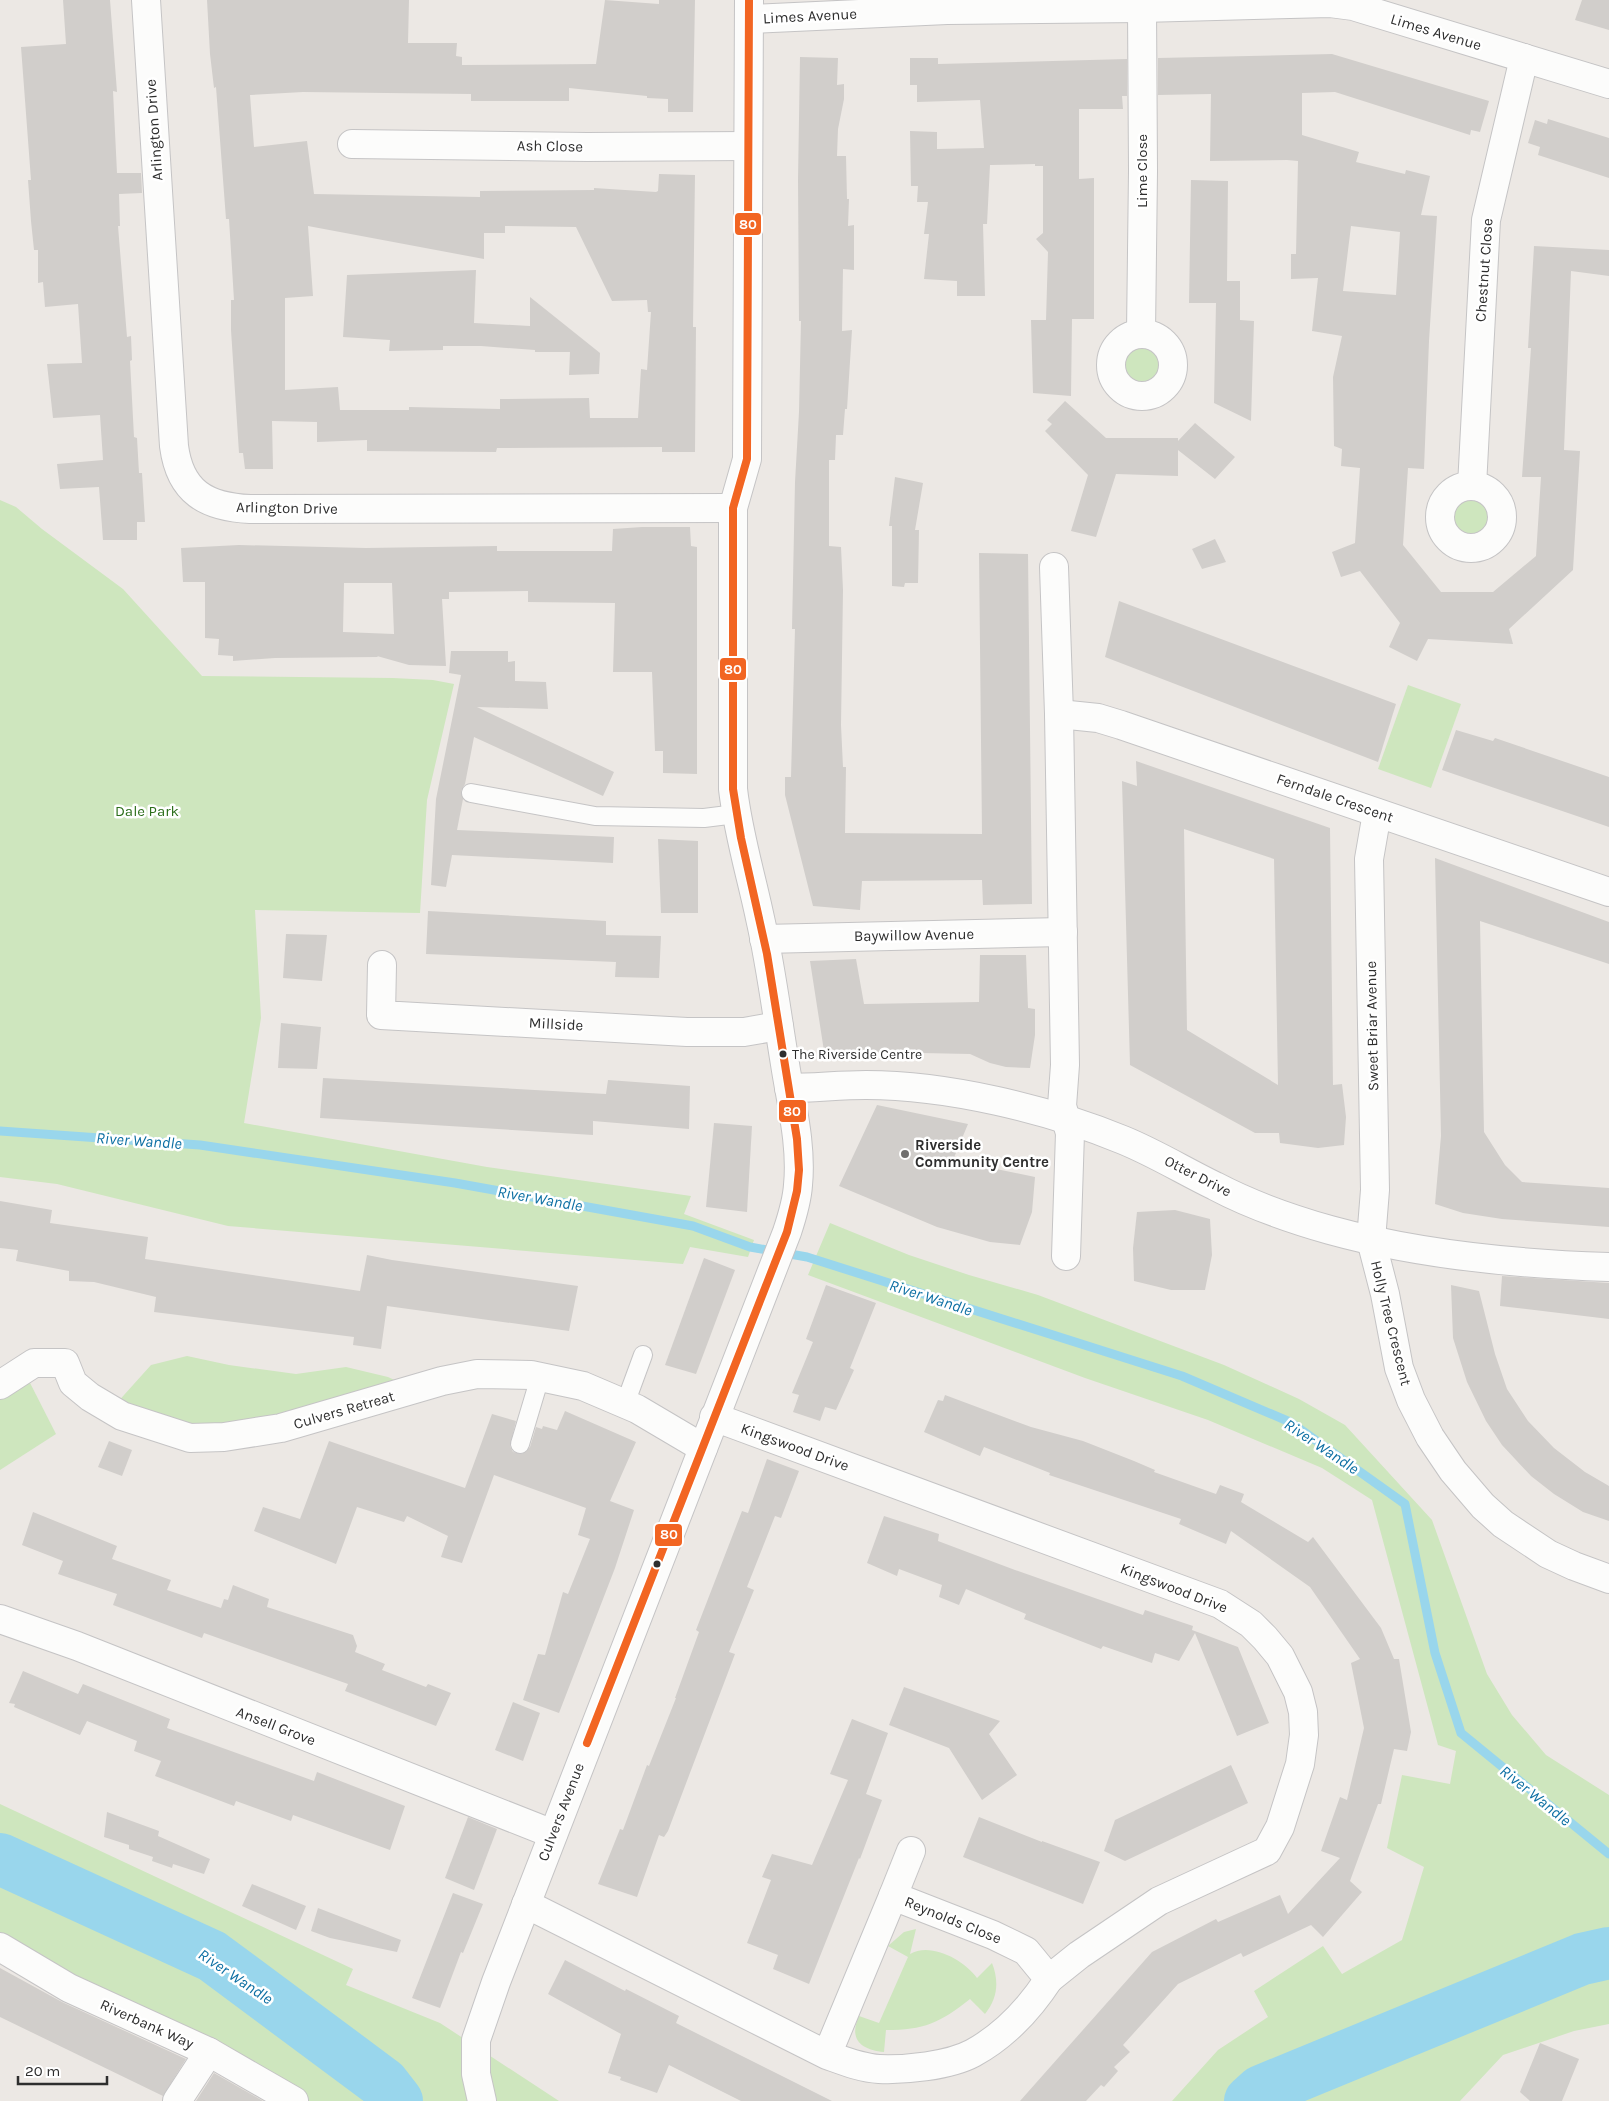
<svg xmlns="http://www.w3.org/2000/svg" width="1609" height="2101" font-family="Karla,sans-serif">
<style>
.green{fill:#cee6be}
.lines{fill:none;stroke-linecap:round;stroke-linejoin:round}
.stream{stroke:#99d6ec;stroke-width:9}
.river{stroke:#99d6ec;stroke-width:52}
.building{fill:#d1cecb;fill-rule:evenodd}
.service-casing{stroke:#c5c4c5;stroke-width:20}
.minor-casing{stroke:#c5c4c5;stroke-width:30}
.service{stroke:#fcfcfb;stroke-width:18}
.minor{stroke:#fcfcfb;stroke-width:28}
.bus-1-casing{stroke:#fff;stroke-width:11}
.bus-1{stroke:#f26522;stroke-width:8}
.bus-dot{fill:#2e2e2e;stroke:#fff;stroke-width:2}
.poi-dot{fill:#706f6e;stroke:#fff;stroke-width:2}
.labels{text-anchor:middle;stroke-width:5;stroke-linejoin:round;paint-order:stroke}
.bus-label{font-size:14px;fill:#2e2e2e;stroke:#fff;text-anchor:start}
.street-label{font-size:15px;fill:#2e2e2e;stroke:#fff}
.park-label{font-size:15px;fill:#2c6e1b;stroke:#fff}
.poi-label{font-size:15px;font-weight:bold;fill:#2e2e2e;stroke:#fff;text-anchor:start}
.water-label{font-size:16px;font-style:italic;fill:#0d6fa3;stroke:#fff}
.line-badge{stroke:#fff;stroke-width:2}
.badge-label{font-size:14px;text-anchor:middle;font-weight:bold;fill:#fff}
</style>
<rect width="100%" height="100%" fill="#ece8e4"/>
<g class="green">
<circle cx="1142" cy="366" r="19"/>
<circle cx="1471" cy="518" r="20"/>
<path d="M0 500 16 507 42 529 123 589 202 676 393 678 433 680 454 684 427 800 420 913 255 910 261 1018 244 1123 487 1167 691 1196 684 1214 754 1240 748 1257 690 1247 683 1264 228 1226 57 1184 0 1177Z"/>
<path d="M1408 685 1461 704 1431 788 1378 769Z"/>
<path d="M830 1223 909 1255 969 1275 1038 1295 1224 1365 1299 1399 1345 1425 1432 1520 1487 1674 1512 1715 1546 1755 1609 1795V2024L1574 2031 1503 2055 1460 2101H1172L1218 2050 1268 2017 1254 1991 1323 1946 1342 1974 1402 1940 1424 1867 1387 1848 1402 1775 1450 1784 1456 1751 1438 1745 1372 1500 1322 1468 1208 1420 1085 1378 808 1275Z"/>
<path d="M187 1356 229 1365 296 1374 346 1367 388 1377 401 1383 361 1397 194 1435 115 1405 151 1365Z"/>
<path d="M27 1377 56 1434 0 1470V1397Z"/>
<path d="M0 1804 353 1969 346 1985 440 2023 559 2101H309L211 2044 0 1938Z"/>
<path d="M916 1929 910 1954C931 1942 964 1960 977 1978L992 1963C999 1981 998 1998 985 2014L970 1999C940 2023 924 2030 886 2030L884 2052C862 2050 848 2040 859 2016L879 2023 908 1957 888 1946 904 1932Z"/>
</g>
<g class="lines">
<path class="stream" d="M0 1131 200 1145 455 1183 693 1226 750 1247 807 1257 1182 1376 1290 1422 1405 1504 1435 1653 1461 1733 1609 1854"/>
<g class="river">
<path d="M0 1859 212 1956 383 2083 397 2101"/>
<path d="M1250 2101 1261 2091 1582 1959 1609 1953"/>
</g>
</g>
<g class="building">
<path d="M63 0H110L117 92 113 91 117 173H141L142 193 119 194 120 226H118L127 337 131 336 132 360 130 361 134 437 137 438 139 473H142L145 522H137V540H103L99 487 60 489 57 464 103 460 100 415 53 418 47 364 82 363 78 304 45 307 43 282 38 283V250H34L31 221 28 180H31L21 47 66 44Z"/>
<path d="M207 0H409L408 43H457L456 56 462 57V65L596 64 605 0 659 4V0H695L693 112H668V99L647 98V96L569 88V101H471V94L303 92 250 95 254 147 307 141 314 194 480 197V191L594 190V188L656 192 658 191 659 174 695 175 693 327H696L695 452H662V447L497 448 496 452 367 451V440L317 442V422L272 421 273 469H245L243 453H239L231 330V300H234L229 219H226L216 87 214 88 210 54ZM308 226 484 259V233H505V226L576 227 612 301 647 300 648 312H651L647 370 641 369 638 418H590L589 398 500 399V409L409 407V410H340L338 387 285 390V298L313 296Z"/>
<path d="M1582 0H1609V30L1575 20Z"/>
<path d="M1332 54 1489 101 1480 132 1471 130 1470 135 1335 92 1302 93V135L1359 152 1356 162 1405 174 1406 170 1430 176 1421 215 1437 216 1429 341 1424 469 1408 468 1403 545 1441 592H1493L1536 556 1541 477H1522L1531 348H1528L1534 246 1609 250V276L1571 271 1564 450 1580 451 1573 570 1509 629 1513 644 1428 639 1417 661 1389 647 1400 623 1360 571 1341 577 1332 552 1355 543 1360 468 1341 466 1342 449 1334 446 1333 377 1342 336 1312 331 1318 278 1291 279V254H1296L1298 161 1287 160 1210 161 1211 94 1158 95V58ZM1351 226 1400 232 1396 295 1343 291Z"/>
<path d="M800 57 838 58 837 85 844 84V99L838 129 837 156H846L847 199H849L848 226 854 225V270L843 269 842 331 852 330 847 409H845L843 435H836L835 460H829V546L841 547 843 590 841 725 843 767H846L845 833 982 834 979 553 1028 554 1032 904 983 905 982 880 862 881 860 910 813 906 785 795V777H791L795 629H792L795 482 799 412 801 321H799L798 180Z"/>
<path d="M910 58H938V64L1127 59V96H1122L1123 109H1079V179L1094 178V319H1072L1071 396 1033 393 1031 320H1046L1048 252 1036 239 1043 233V166H1035V164L990 165 987 224H983L985 296H957V281L924 279 929 234H924L928 202H917L918 186H911L910 131 937 132V149L984 148 980 100 917 102V85H910Z"/>
<path d="M1548 119 1609 138V178L1538 155 1540 147 1528 143 1535 120 1547 124Z"/>
<path d="M1191 180 1228 181 1227 281H1240V320L1254 321 1251 421 1214 403 1216 303H1189Z"/>
<path d="M476 270 474 323 530 326V297L600 353 599 374 569 375 570 352H535V350L481 346H443V350L389 351 390 340 343 337 347 275Z"/>
<path d="M1065 401 1106 438H1178V441L1195 423 1235 457 1215 479 1178 450V476L1116 474 1096 537 1071 531 1088 475 1045 431 1052 424 1047 420Z"/>
<path d="M895 477 923 483 915 530H919L918 583H905L904 587 892 586V526H889Z"/>
<path d="M642 527H690L691 546 697 547V774L663 773V751H655L652 672H613L615 603 528 602V591L449 592V599H442L446 666 409 665 377 656 378 657 275 658 233 661V656L218 655 219 639 205 638V582H183L181 548 239 545 366 548 497 546V551H612L613 529ZM344 583H392L394 634 343 632Z"/>
<path d="M1215 539 1226 562 1202 569 1192 549Z"/>
<path d="M1119 601 1396 704 1378 762 1105 657Z"/>
<path d="M451 651H508V662L515 661V681L546 682 548 709 477 707 614 772 603 796 474 737 465 784 461 791 463 799 457 830 614 837 613 863 452 855 446 887 431 885 436 799 461 675 449 673Z"/>
<path d="M1456 730 1493 741 1495 738 1609 777V827L1442 770Z"/>
<path d="M1136 761 1330 828 1333 1085 1342 1084 1346 1117 1344 1145 1318 1148 1280 1143 1279 1133H1255L1130 1065 1122 781 1137 786ZM1184 829 1274 859 1278 1085 1187 1030Z"/>
<path d="M658 839 698 841V913H661Z"/>
<path d="M1435 858 1609 922V964L1480 921 1484 1132 1505 1165 1522 1182 1609 1188V1227L1502 1219 1463 1213 1435 1204 1441 1136Z"/>
<path d="M428 911 606 921V935L661 936 659 978 615 977 616 962 426 954Z"/>
<path d="M286 934 327 935 322 981 283 978Z"/>
<path d="M980 955H1026L1028 1008 1035 1009V1035L1030 1068 1006 1067 990 1063 970 1054 824 1051 810 961 856 959 864 1004 979 1002Z"/>
<path d="M281 1023 321 1027 317 1069 278 1068Z"/>
<path d="M323 1078 606 1094 608 1080 690 1086 689 1129 593 1121V1135L320 1118Z"/>
<path d="M877 1105 968 1124 953 1160 1035 1177 1032 1212 1020 1245 990 1242 937 1227 839 1186Z"/>
<path d="M714 1123 752 1126 747 1212 706 1207Z"/>
<path d="M0 1201 52 1210 50 1223 148 1237 145 1259 360 1291 367 1255 392 1260 578 1286 569 1331 387 1306 381 1349 353 1345 354 1337 154 1312 156 1297 94 1282 69 1281V1271L16 1261 18 1250 0 1248Z"/>
<path d="M1175 1210 1210 1219 1212 1255 1205 1290H1171L1134 1281 1133 1248 1137 1212Z"/>
<path d="M704 1258 735 1270 696 1374 665 1365Z"/>
<path d="M1502 1276 1609 1283V1319L1500 1306Z"/>
<path d="M826 1285 876 1303 850 1368 854 1370 836 1410 825 1407 820 1421 793 1412 799 1395 792 1393 813 1342 806 1339Z"/>
<path d="M1451 1285 1479 1291 1495 1354 1507 1389 1528 1421 1554 1448 1585 1472 1609 1486V1521L1583 1512 1554 1494 1531 1476 1502 1445 1486 1421 1467 1382 1453 1338Z"/>
<path d="M945 1395 1031 1427 1083 1441 1134 1461 1155 1470 1154 1472 1216 1494 1220 1485 1244 1494 1241 1502 1308 1542 1313 1537 1381 1628 1394 1659H1399L1411 1732 1407 1751 1394 1749 1381 1804H1378L1350 1881 1362 1892 1323 1937 1311 1925 1243 1957 1241 1953 1178 1984 1123 2045 1130 2052 1114 2067 1118 2071 1104 2087 1101 2085 1086 2101H1020L1152 1952 1216 1919 1218 1922 1280 1895 1288 1914 1340 1858 1321 1851 1340 1797 1347 1800 1364 1728 1351 1663 1360 1659 1310 1587 1231 1531 1226 1544 1179 1524 1181 1519 1049 1475 1050 1473 984 1447 980 1456 924 1432 938 1400 943 1401Z"/>
<path d="M565 1411 636 1442 610 1501 634 1510 615 1568 559 1713 523 1700 538 1654 545 1655 563 1592 568 1594 590 1539 578 1535 586 1508 494 1475 462 1563 441 1557 448 1536 407 1516 404 1522 357 1507 336 1564 254 1531 263 1507 300 1519 329 1441 465 1488 492 1414 516 1421 510 1446 513 1452 522 1454 530 1447 536 1427 542 1429 543 1426 557 1430Z"/>
<path d="M109 1441 132 1450 122 1476 98 1467Z"/>
<path d="M767 1459 799 1471 781 1518 775 1516 747 1587 754 1590 729 1652 735 1654 668 1831 664 1837 659 1835 637 1897 598 1884 620 1829 623 1830 647 1765 649 1766 676 1698H675L699 1632 696 1630 742 1511 748 1513Z"/>
<path d="M33 1512 117 1546 112 1559 171 1580 167 1590 221 1608 224 1599 228 1600 233 1585 269 1599 267 1607 353 1635 357 1646 355 1652 385 1664 382 1670 426 1687 428 1684 451 1693 436 1726 345 1691 348 1684 204 1633 202 1638 113 1605 117 1594 58 1574 63 1561 22 1545Z"/>
<path d="M884 1516 939 1534 938 1541 1015 1570 1143 1615 1145 1610 1193 1626 1192 1630 1238 1647 1269 1723 1237 1736 1195 1633 1179 1661 1155 1653 1152 1663 1103 1646 1101 1649 1024 1619 1026 1614 966 1589 959 1605 939 1597 942 1585 899 1569 897 1576 867 1563Z"/>
<path d="M23 1671 78 1694 83 1684 170 1719 167 1728 314 1781 317 1772 405 1806 390 1850 293 1815 291 1821 236 1801 234 1806 155 1776 161 1761 134 1751 137 1741 87 1721 80 1735 14 1707 15 1704 9 1703Z"/>
<path d="M904 1687 1000 1721 989 1734 1017 1775 982 1800 949 1748 889 1725Z"/>
<path d="M513 1702 540 1713 523 1761 495 1750Z"/>
<path d="M852 1719 888 1733 866 1794 882 1800 860 1859 859 1858 809 1984 773 1969 778 1955 747 1943 771 1880 762 1877 772 1854 812 1865 848 1780 830 1774Z"/>
<path d="M1231 1765 1248 1803 1125 1861 1104 1851 1115 1820Z"/>
<path d="M107 1812 159 1831 158 1836 210 1859 204 1874 173 1864 172 1868 152 1861 153 1857 129 1849V1845L104 1837Z"/>
<path d="M468 1817 497 1829 474 1890 445 1878Z"/>
<path d="M979 1817 1042 1842V1841L1100 1862 1083 1904 963 1857Z"/>
<path d="M252 1884 306 1906 296 1930 242 1906Z"/>
<path d="M453 1893 483 1904 463 1953 461 1952 440 2008 412 1998Z"/>
<path d="M318 1908 401 1940 397 1952 330 1938 311 1931Z"/>
<path d="M565 1960 625 1991 626 1989 679 2016 676 2023 832 2101H741L669 2065 657 2093 620 2080 621 2077 608 2073 621 2034 548 1994Z"/>
<path d="M0 1968 62 2002 186 2059 163 2096 0 2017Z"/>
<path d="M1540 2043 1579 2059 1562 2101H1530L1520 2092Z"/>
<path d="M214 2073 263 2101H196Z"/>
</g>
<g class="lines">
<defs>
<g id="service">
<path d="M471 793 595 816 704 818 736 814"/>
<path d="M625 1404 643 1355"/>
<path d="M520 1444 540 1377"/>
</g>
<g id="minor">
<path d="M146 0 174 446C180 492 206 507 250 509L733 508"/>
<path d="M749 19 947 10 1142 8 1330 3 1353 6 1609 84"/>
<path d="M352 144 587 147 748 146"/>
<path d="M1141 333 1143 171 1142 8"/>
<circle cx="1142" cy="365" r="31"/>
<path d="M1472 486 1486 220 1524 58"/>
<circle cx="1471" cy="517" r="31"/>
<path d="M1054 567 1059 714 1065 1065 1062 1106 1070 1133 1066 1256"/>
<path d="M1059 714 1098 718 1121 725 1609 892"/>
<path d="M1377 813 1369 859 1375 1190 1371 1240 1385 1294 1399 1368 1411 1400 1430 1437 1453 1471 1483 1506 1503 1524 1548 1554 1574 1566 1609 1579"/>
<path d="M764 939 1063 932"/>
<path d="M382 965 381 1015 687 1032H744L779 1026"/>
<path d="M789 1088C814 1088 840 1085 866 1085 947 1085 1048 1109 1123 1140 1155 1153 1184 1171 1215 1186 1251 1205 1291 1219 1330 1230 1420 1255 1516 1264 1609 1267"/>
<path d="M0 1385 34 1363H65L73 1383 90 1397 122 1416 190 1438 224 1437 281 1428 442 1381 477 1374 531 1375 583 1386 637 1409 703 1448"/>
<path d="M714 1417 1220 1604 1251 1624 1265 1638 1280 1656 1298 1692 1303 1712 1304 1735 1300 1764 1280 1827 1267 1851 1159 1901 1079 1955 1049 1979"/>
<path d="M0 1619 77 1646 553 1834"/>
<path d="M893 1896 911 1851"/>
<path d="M526 1904 827 2055C844 2061 861 2068 879 2069 905 2070 949 2066 973 2053 1004 2036 1030 2008 1049 1979L1026 1951 993 1935 893 1896 827 2055"/>
<path d="M0 1947 69 1988 209 2052 294 2101"/>
<path d="M177 2101 209 2052"/>
<path d="M482 2101 476 2074V2040L496 1982 787 1232C792 1217 797 1201 798 1185 802 1145 791 1103 785 1064 777 1016 771 966 760 918 751 875 738 833 733 789V508L747 459 749 0"/>
</g>
</defs>
<use href="#service" class="service-casing"/>
<use href="#minor" class="minor-casing"/>
<use href="#service" class="service"/>
<use href="#minor" class="minor"/>
<defs>
<path id="bus-1" d="M587 1743 787 1232 797 1191 799 1170 797 1139 767 954 741 838 733 789V508L747 459 749 0"/>
</defs>
<use href="#bus-1" class="bus-1-casing"/>
<use href="#bus-1" class="bus-1"/>
</g>
<g class="bus-dot">
<circle cx="783" cy="1054" r="4.5"/>
<circle cx="657" cy="1564" r="4.5"/>
</g>
<circle class="poi-dot" cx="905" cy="1154" r="5"/>
<g class="labels">
<g class="bus-label">
<text x="792" y="1059">The Riverside Centre</text>
</g>
<g class="street-label">
<text transform="translate(810 16) rotate(-3)" y="5">Limes Avenue</text>
<text transform="translate(1436 32) rotate(17)" y="5">Limes Avenue</text>
<text transform="translate(154 130) rotate(-94)" y="5">Arlington Drive</text>
<text transform="translate(550 146) rotate(1)" y="5">Ash Close</text>
<text transform="translate(1142 171) rotate(-90)" y="5">Lime Close</text>
<text transform="translate(1484 270) rotate(-86)" y="5">Chestnut Close</text>
<text transform="translate(287 508) rotate(1)" y="5">Arlington Drive</text>
<text transform="translate(1335 798) rotate(19)" y="5">Ferndale Crescent</text>
<text transform="translate(914 935) rotate(-1)" y="5">Baywillow Avenue</text>
<text transform="translate(556 1024) rotate(3)" y="5">Millside</text>
<text transform="translate(1372 1026) rotate(-91)" y="5">Sweet Briar Avenue</text>
<text transform="translate(1198 1176) rotate(27)" y="5">Otter Drive</text>
<text transform="translate(1391 1323) rotate(76)" y="5">Holly Tree Crescent</text>
<text transform="translate(344 1410) rotate(-16)" y="5">Culvers Retreat</text>
<text transform="translate(795 1447) rotate(20)" y="5">Kingswood Drive</text>
<text transform="translate(1174 1588) rotate(21)" y="5">Kingswood Drive</text>
<text transform="translate(276 1726) rotate(21)" y="5">Ansell Grove</text>
<text transform="translate(561 1812) rotate(-69)" y="5">Culvers Avenue</text>
<text transform="translate(953 1920) rotate(22)" y="5">Reynolds Close</text>
<text transform="translate(147 2024) rotate(24)" y="5">Riverbank Way</text>
</g>
<g class="park-label">
<text x="147" y="816">Dale Park</text>
</g>
<g class="poi-label">
<text x="915" y="1150">Riverside<tspan x="915" dy="17">Community Centre</tspan></text>
</g>
<g class="water-label">
<text transform="translate(139 1140) rotate(4)" y="6">River Wandle</text>
<text transform="translate(540 1198) rotate(10)" y="6">River Wandle</text>
<text transform="translate(931 1297) rotate(18)" y="6">River Wandle</text>
<text transform="translate(1322 1446) rotate(34)" y="6">River Wandle</text>
<text transform="translate(1536 1795) rotate(39)" y="6">River Wandle</text>
<text transform="translate(236 1976) rotate(34)" y="6">River Wandle</text>
</g>
</g>
<g class="line-badge">
<rect x="734" y="212" width="28" height="24" rx="5" fill="#f26522"/>
<rect x="719" y="657" width="28" height="24" rx="5" fill="#f26522"/>
<rect x="778" y="1099" width="29" height="24" rx="5" fill="#f26522"/>
<rect x="654" y="1523" width="29" height="24" rx="5" fill="#f26522"/>
</g>
<g class="badge-label">
<text x="748" y="229">80</text>
<text x="733" y="674">80</text>
<text x="792" y="1116">80</text>
<text x="669" y="1539">80</text>
</g>
<path d="M18 2076v8h89v-8" fill="none" stroke="#2e2e2e" stroke-width="2.5"/>
<text x="25" y="2076" font-size="15" fill="#2e2e2e" stroke="#ffffff" stroke-width="4" paint-order="stroke">20 m</text>
</svg>
